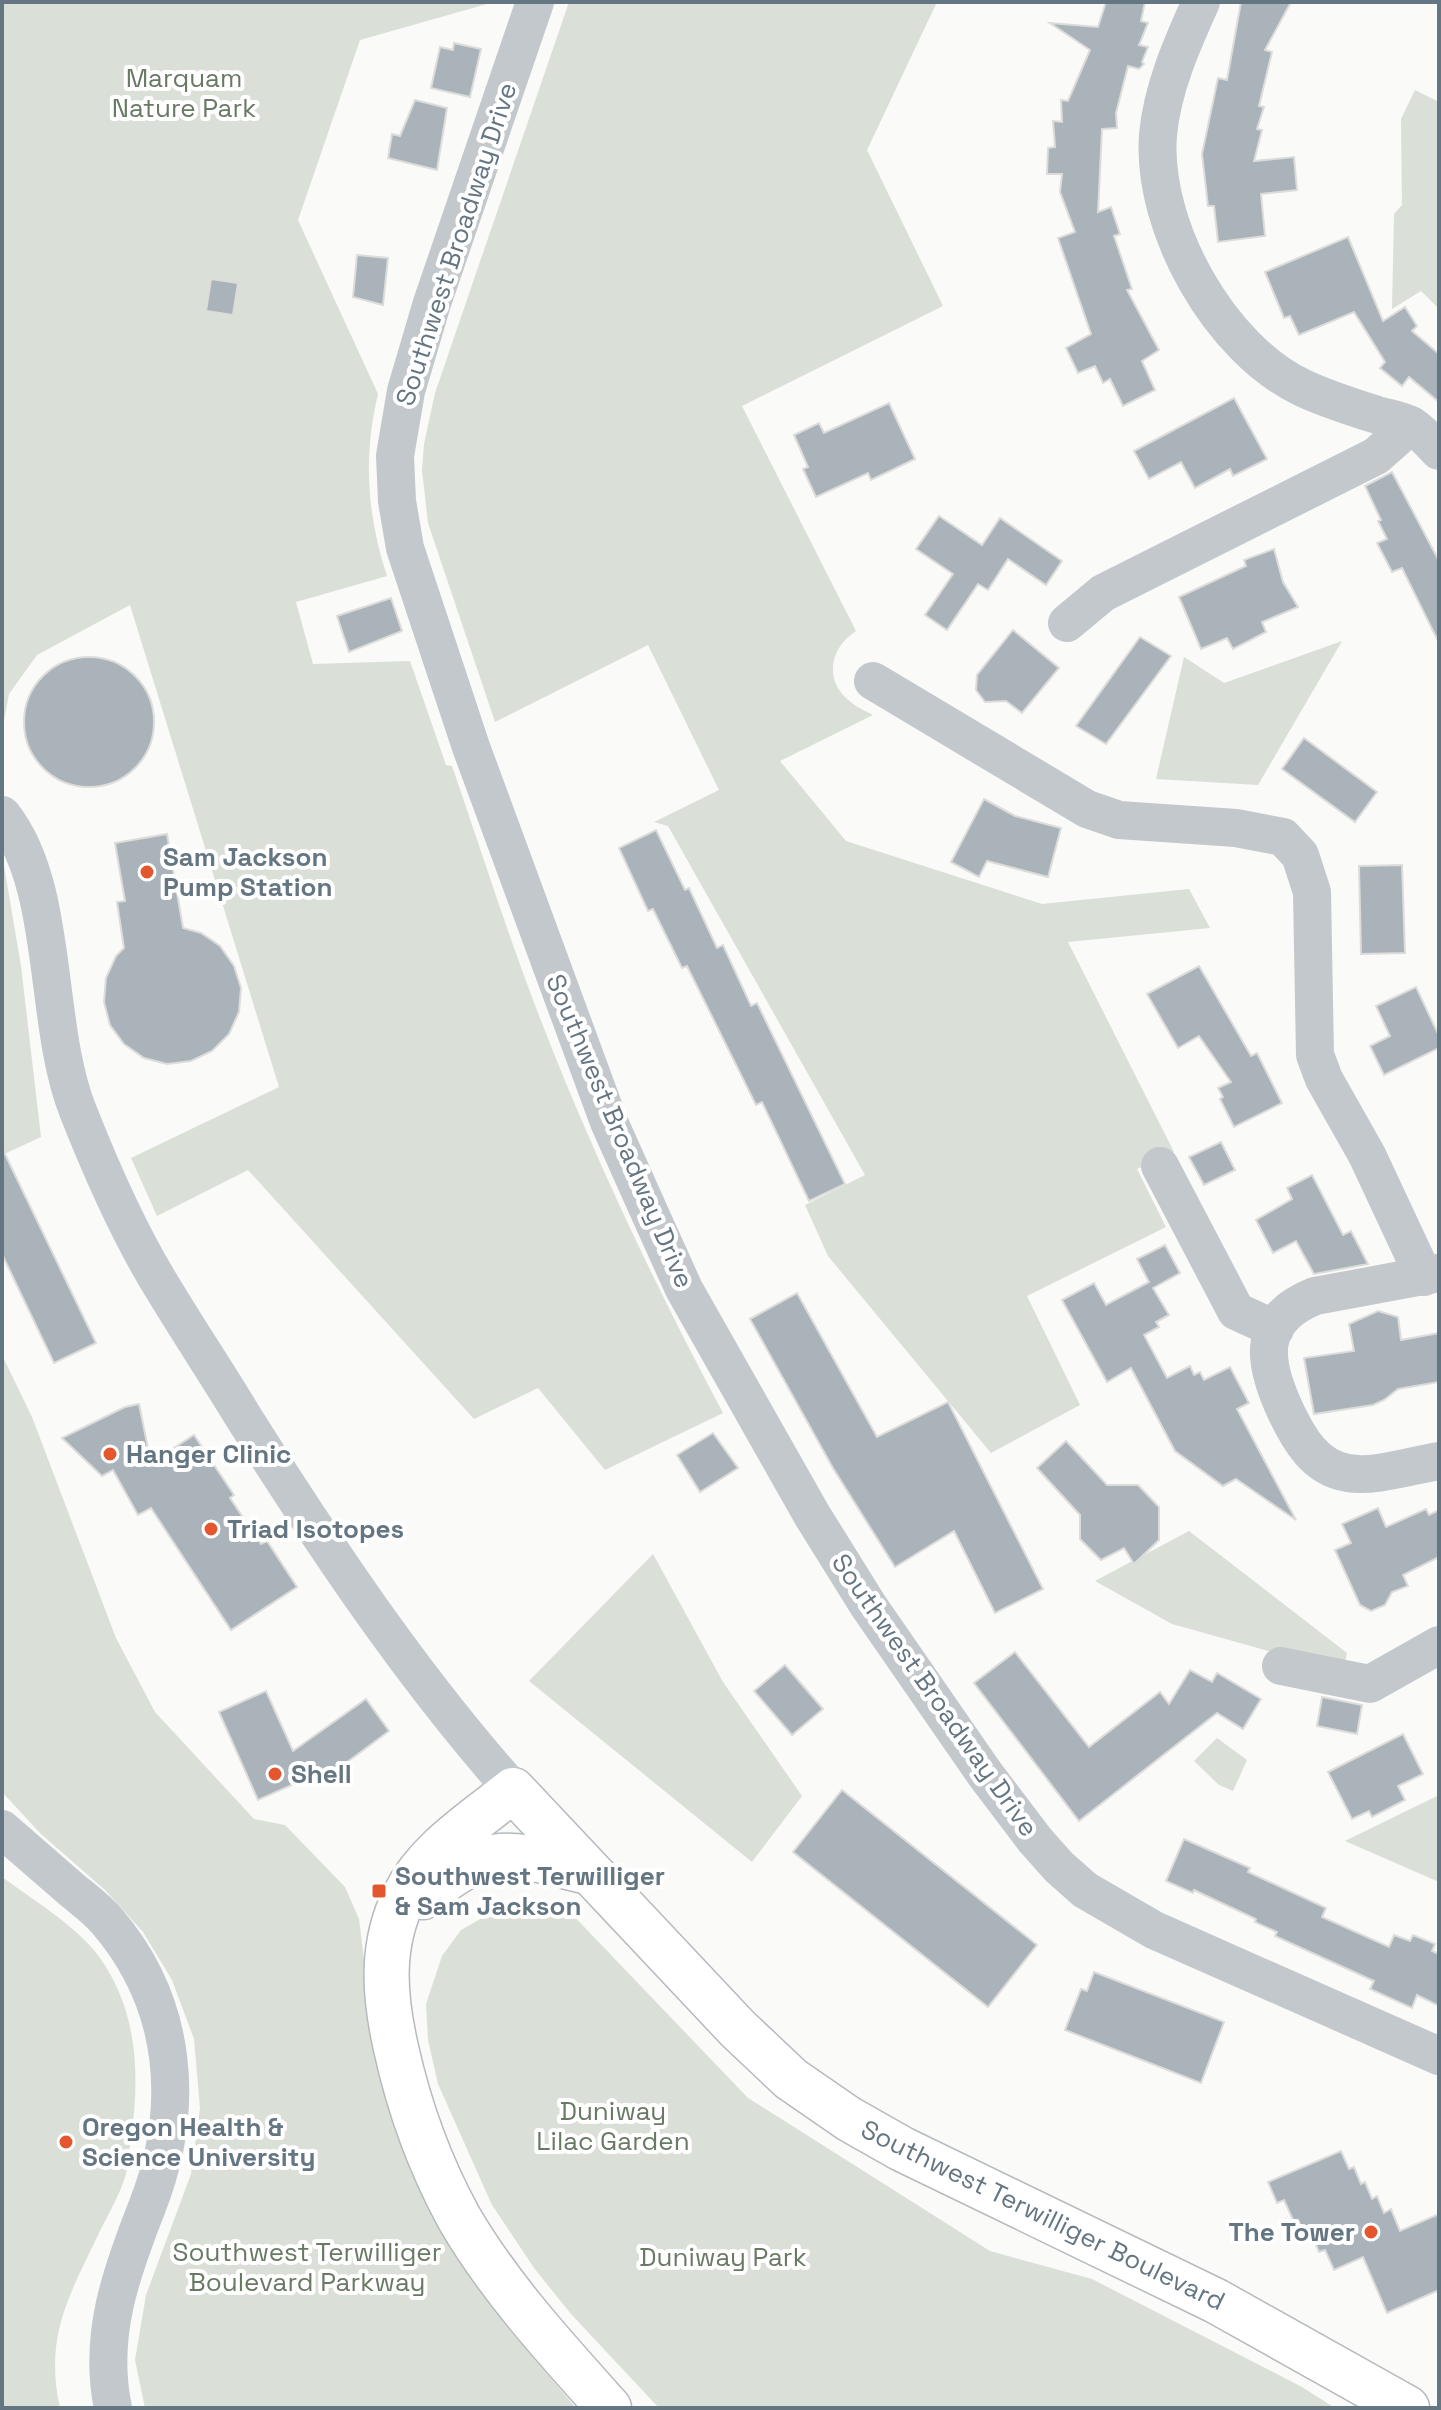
<svg xmlns="http://www.w3.org/2000/svg" width="1441" height="2410" font-family="'Space Grotesk',sans-serif">
<style>
.green{fill:#dadfd7}
.building{fill:#aab3b9;stroke:#dcdcda;stroke-width:2}
.lines{fill:none;stroke-linecap:round;stroke-linejoin:round}
.major-casing{stroke:#b5babe;stroke-width:47}
.minor{stroke:#c3c8cc;stroke-width:38}
.major{stroke:#fff;stroke-width:44}
.poi-dot{fill:#e4572e;stroke:#fff;stroke-width:3}
.labels{text-anchor:middle;stroke-width:8;stroke-linejoin:round;paint-order:stroke}
.park-label{font-size:26px;fill:#687a64;stroke:#fff}
.street-label{font-size:26px;fill:#657683;stroke:#fff}
.poi-label{font-size:26px;font-weight:bold;fill:#657683;stroke:#fff;text-anchor:start}
</style>
<rect width="100%" height="100%" fill="#fafaf8"/>
<g class="green">
<path d="M2 2H494L360 40 298 220 378 394C363 456 367 516 387 576L296 602 313 664 410 661 446 765 452 766C479 844 504 923 533 1000 587 1142 652 1280 723 1413L605 1470 538 1388 474 1419 248 1170 157 1216 131 1158 279 1087 130 605 37 655 9 694 2 731Z"/>
<path d="M569 2H937L867 150 943 306 742 406 856 631C832 646 824 676 845 697 853 705 863 710 873 715L780 761 846 841 1042 904 1189 889 1210 928 1068 942 1174 1152 1137 1169 1166 1227 1027 1296 1080 1405 991 1453 828 1256 805 1205 865 1175 668 826 654 822 719 790 648 645 495 722 428 523 422 470 424 444 435 393Z"/>
<path d="M1415 90 1439 102V309L1421 291 1392 309 1394 214 1402 205 1401 119Z"/>
<path d="M1342 641 1258 785 1156 779 1184 657 1224 683Z"/>
<path d="M2 854 21 966 41 1137 2 1155Z"/>
<path d="M2 1355 32 1417 116 1638 155 1712 254 1819 285 1825 345 1887 359 1919 375 2048 451 2239 503 2322 576 2408H145L135 2360 146 2295 191 2174 200 2108 194 2039 172 1980 143 1932 105 1890 41 1834 2 1792Z"/>
<path d="M1189 1531 1347 1653 1343 1672 1172 1624 1095 1581Z"/>
<path d="M653 1554 723 1682 802 1796 752 1862 529 1681Z"/>
<path d="M1217 1738 1247 1760 1233 1791 1219 1785 1194 1761Z"/>
<path d="M1439 1795V1882L1345 1841Z"/>
<path d="M2 1877C33 1900 78 1927 100 1958 138 2012 140 2075 131 2138 129 2150 129 2163 126 2174 120 2195 107 2216 98 2235 69 2296 44 2337 60 2408H2Z"/>
<path d="M535 1903 567 1909 748 2098 990 2251 1092 2279 1302 2387 1335 2408H659L571 2314 534 2268 492 2205 438 2084 428 2040 426 2004 442 1956 461 1930 496 1910Z"/>
</g>
<g class="building">
<path d="M1106 2H1145L1141 21 1148 23 1139 45 1148 47 1142 62 1144 64 1139 69 1128 66 1116 113 1117 128 1102 129 1098 212 1111 207 1120 234 1114 236 1132 289 1127 290 1159 350 1142 361 1155 390 1123 406 1110 379 1103 383 1095 366 1078 373 1066 348 1091 334 1058 238 1075 232 1060 192 1062 174H1047L1048 148 1055 147 1053 121 1062 122 1061 100 1068 101 1090 50 1050 23 1098 27Z"/>
<path d="M1241 2H1291L1265 50 1272 52 1259 106 1264 107 1257 129 1262 130 1254 161 1294 157 1297 190 1261 194 1265 236 1218 242 1214 206H1208L1202 154 1218 78 1227 80Z"/>
<path d="M454 43 481 49 470 97 431 88 440 47 453 50Z"/>
<path d="M415 100 447 108 437 170 388 158 392 134 400 136Z"/>
<path d="M1348 237 1383 321 1405 307 1417 326 1412 331 1439 354V402L1409 377 1402 386 1380 368 1385 362 1354 312 1299 335 1290 316 1284 318 1265 272Z"/>
<path d="M357 255 388 258 383 305 353 297Z"/>
<path d="M211 279 238 283 233 315 206 311Z"/>
<path d="M1234 398 1267 459 1233 476 1230 469 1195 488 1181 462 1149 479 1134 451Z"/>
<path d="M889 403 915 459 871 480 868 473 816 497 803 469 808 467 794 435 819 423 824 433Z"/>
<path d="M1392 472 1439 561V643L1402 568 1392 572 1377 543 1387 539 1378 521 1381 520 1365 486Z"/>
<path d="M939 516 982 545 1000 518 1062 561 1046 585 1008 559 988 590 978 584 947 630 925 615 953 574 916 549Z"/>
<path d="M1274 549 1283 582 1298 607 1262 622 1266 632 1233 649 1227 638 1201 649 1179 597 1246 566 1244 560Z"/>
<path d="M391 598 402 631 349 652 337 616Z"/>
<path d="M1013 630 1059 668 1022 713 1006 701 985 702 976 690 977 675Z"/>
<path d="M1140 637 1171 656 1106 744 1076 726Z"/>
<circle cx="89" cy="722" r="65"/>
<path d="M1304 738 1377 792 1355 822 1282 769Z"/>
<path d="M984 799 1015 816 1061 828 1048 877 987 861 979 877 951 862Z"/>
<path d="M656 830 685 890 689 888 717 948 723 945 751 1006 757 1003 845 1184 809 1201 762 1102 756 1105 687 966 682 968 653 909 648 911 619 848Z"/>
<path d="M167 834 183 928 201 933 220 946 234 966 241 988 239 1012 229 1034 212 1051 191 1061 167 1064 144 1058 124 1044 110 1025 104 1002 106 978 116 956 124 948 117 902 125 901 115 843Z"/>
<path d="M1402 865 1405 953 1361 954 1359 866Z"/>
<path d="M1199 966 1251 1056 1257 1053 1282 1103 1234 1127 1220 1099 1223 1097 1218 1088 1231 1082 1199 1036 1178 1048 1147 994Z"/>
<path d="M1416 987 1439 1036V1048L1384 1075 1370 1046 1390 1036 1376 1006Z"/>
<path d="M1221 1142 1235 1170 1204 1185 1189 1157Z"/>
<path d="M2 1148 96 1343 54 1363 2 1254Z"/>
<path d="M1312 1175 1343 1235 1351 1231 1368 1264 1314 1274 1296 1241 1273 1253 1256 1220 1292 1199 1287 1188Z"/>
<path d="M1165 1245 1180 1273 1153 1288 1169 1315 1156 1322 1159 1327 1144 1335 1167 1378 1190 1366 1194 1375 1200 1372 1204 1380 1230 1367 1249 1403 1237 1409 1296 1520 1236 1479 1223 1486 1175 1451 1131 1368 1107 1382 1062 1300 1094 1283 1106 1305 1149 1282 1137 1259Z"/>
<path d="M797 1293 877 1437 948 1402 1043 1589 995 1613 954 1531 895 1567 833 1468 750 1319Z"/>
<path d="M1378 1311 1398 1317 1401 1340 1439 1333V1382L1398 1389 1384 1400 1373 1405 1314 1414 1304 1358 1354 1351 1349 1324Z"/>
<path d="M139 1404 151 1463 194 1435 234 1495 230 1498 261 1544 267 1541 297 1587 231 1630 151 1508 138 1515 113 1470 102 1476 62 1438 125 1407Z"/>
<path d="M713 1433 738 1468 700 1492 677 1455Z"/>
<path d="M1066 1441 1107 1485H1138L1159 1507V1540L1134 1564 1124 1548 1101 1560 1080 1539V1515L1037 1468Z"/>
<path d="M1378 1508 1386 1527 1426 1509 1429 1515 1439 1510V1557L1403 1575 1408 1586 1392 1592 1385 1605 1371 1611 1360 1605 1335 1550 1351 1543 1342 1524Z"/>
<path d="M1015 1652 1089 1747 1160 1692 1169 1704 1190 1670 1212 1682 1217 1673 1261 1699 1243 1729 1217 1713 1079 1821 974 1683Z"/>
<path d="M785 1665 823 1709 792 1735 754 1691Z"/>
<path d="M266 1691 293 1751 366 1699 389 1731 335 1771 332 1767 258 1800 219 1712Z"/>
<path d="M1322 1697 1362 1705 1357 1734 1317 1726Z"/>
<path d="M1403 1734 1423 1774 1398 1786 1405 1800 1372 1817 1369 1811 1352 1819 1328 1772Z"/>
<path d="M842 1790 1037 1945 988 2007 793 1852Z"/>
<path d="M1184 1839 1250 1868 1248 1872 1326 1908 1322 1917 1389 1947 1394 1935 1410 1941 1413 1935 1435 1944 1432 1951 1439 1954V2006L1417 1995 1412 2008 1370 1989 1374 1981 1275 1936 1277 1932 1255 1922 1256 1919 1194 1890 1193 1893 1166 1881Z"/>
<path d="M1094 1972 1224 2022 1201 2083 1065 2030 1081 1989 1087 1991Z"/>
<path d="M1341 2151 1349 2169 1354 2167 1361 2184 1365 2182 1372 2199 1377 2196 1384 2213 1391 2209 1400 2231 1439 2214V2290L1387 2313 1363 2257 1334 2270 1325 2250 1319 2252 1311 2233 1305 2236 1298 2220 1294 2222 1284 2200 1277 2203 1268 2182Z"/>
</g>
<g class="lines">
<defs>
<g id="major">
<path d="M423 1897C491 1840 509 1853 588 1872"/>
<path d="M609 2408C556 2349 499 2287 459 2218 430 2165 409 2107 396 2048 384 1995 380 1945 405 1895 426 1851 476 1820 513 1790L738 2029 791 2079 849 2119 902 2149 1216 2301 1407 2408"/>
</g>
</defs>
<use href="#major" class="major-casing"/>
<g class="minor">
<path d="M535 2 432 303 406 391 395 456 397 501 405 548 471 747 609 1122 647 1207 684 1289 812 1515 868 1605 985 1774 1035 1840 1059 1867 1085 1890 1154 1930 1439 2056"/>
<path d="M1201 2C1182 44 1162 89 1158 135 1151 227 1220 349 1303 388 1326 399 1352 407 1377 415 1388 418 1403 420 1412 426 1422 432 1431 443 1439 451"/>
<path d="M1067 623 1103 593 1376 456 1411 425"/>
<path d="M873 681 1087 809 1119 820 1236 828 1283 837 1300 855 1312 892 1315 1055 1324 1079 1367 1155 1424 1277"/>
<path d="M2 815C60 887 43 1024 78 1111 102 1172 129 1234 164 1290 190 1333 218 1375 244 1418 326 1548 411 1675 513 1790"/>
<path d="M1160 1166 1236 1311 1275 1329"/>
<path d="M1439 1273 1315 1296C1255 1320 1263 1363 1286 1412 1299 1439 1315 1468 1348 1473 1374 1478 1413 1465 1439 1461"/>
<path d="M1281 1666 1370 1684 1439 1645"/>
<path d="M2 1829C25 1849 48 1869 71 1889 83 1899 97 1909 107 1921 178 2004 186 2108 147 2207 121 2273 98 2336 113 2408"/>
</g>
<use href="#major" class="major"/>
</g>
<g class="poi-dot">
<circle cx="147" cy="872" r="8"/>
<circle cx="110" cy="1454" r="8"/>
<circle cx="211" cy="1529" r="8"/>
<circle cx="275" cy="1774" r="8"/>
<rect x="371" y="1883" width="16" height="16" rx="4"/>
<circle cx="66" cy="2142" r="8"/>
<circle cx="1371" cy="2232" r="8"/>
</g>
<g class="labels">
<g class="park-label">
<text x="184" y="87">Marquam<tspan x="184" dy="30">Nature Park</tspan></text>
<text x="613" y="2120">Duniway<tspan x="613" dy="30">Lilac Garden</tspan></text>
<text x="307" y="2261">Southwest Terwilliger<tspan x="307" dy="30">Boulevard Parkway</tspan></text>
<text x="723" y="2266">Duniway Park</text>
</g>
<g class="street-label">
<text transform="translate(456 244) rotate(-72)" y="9">Southwest Broadway Drive</text>
<text transform="translate(620 1131) rotate(67)" y="9">Southwest Broadway Drive</text>
<text transform="translate(935 1695) rotate(55)" y="9">Southwest Broadway Drive</text>
<text transform="translate(1043 2215) rotate(26)" y="9">Southwest Terwilliger Boulevard</text>
</g>
<g class="poi-label">
<text x="163" y="866">Sam Jackson<tspan x="163" dy="30">Pump Station</tspan></text>
<text x="126" y="1463">Hanger Clinic</text>
<text x="227" y="1538">Triad Isotopes</text>
<text x="291" y="1783">Shell</text>
<text x="395" y="1885">Southwest Terwilliger<tspan x="395" dy="30">&amp; Sam Jackson</tspan></text>
<text x="82" y="2136">Oregon Health &amp;<tspan x="82" dy="30">Science University</tspan></text>
<text x="1355" y="2241" text-anchor="end">The Tower</text>
</g>
</g>
<rect width="1441" height="2410" fill="none" stroke="#657683" stroke-width="8"/>
</svg>
